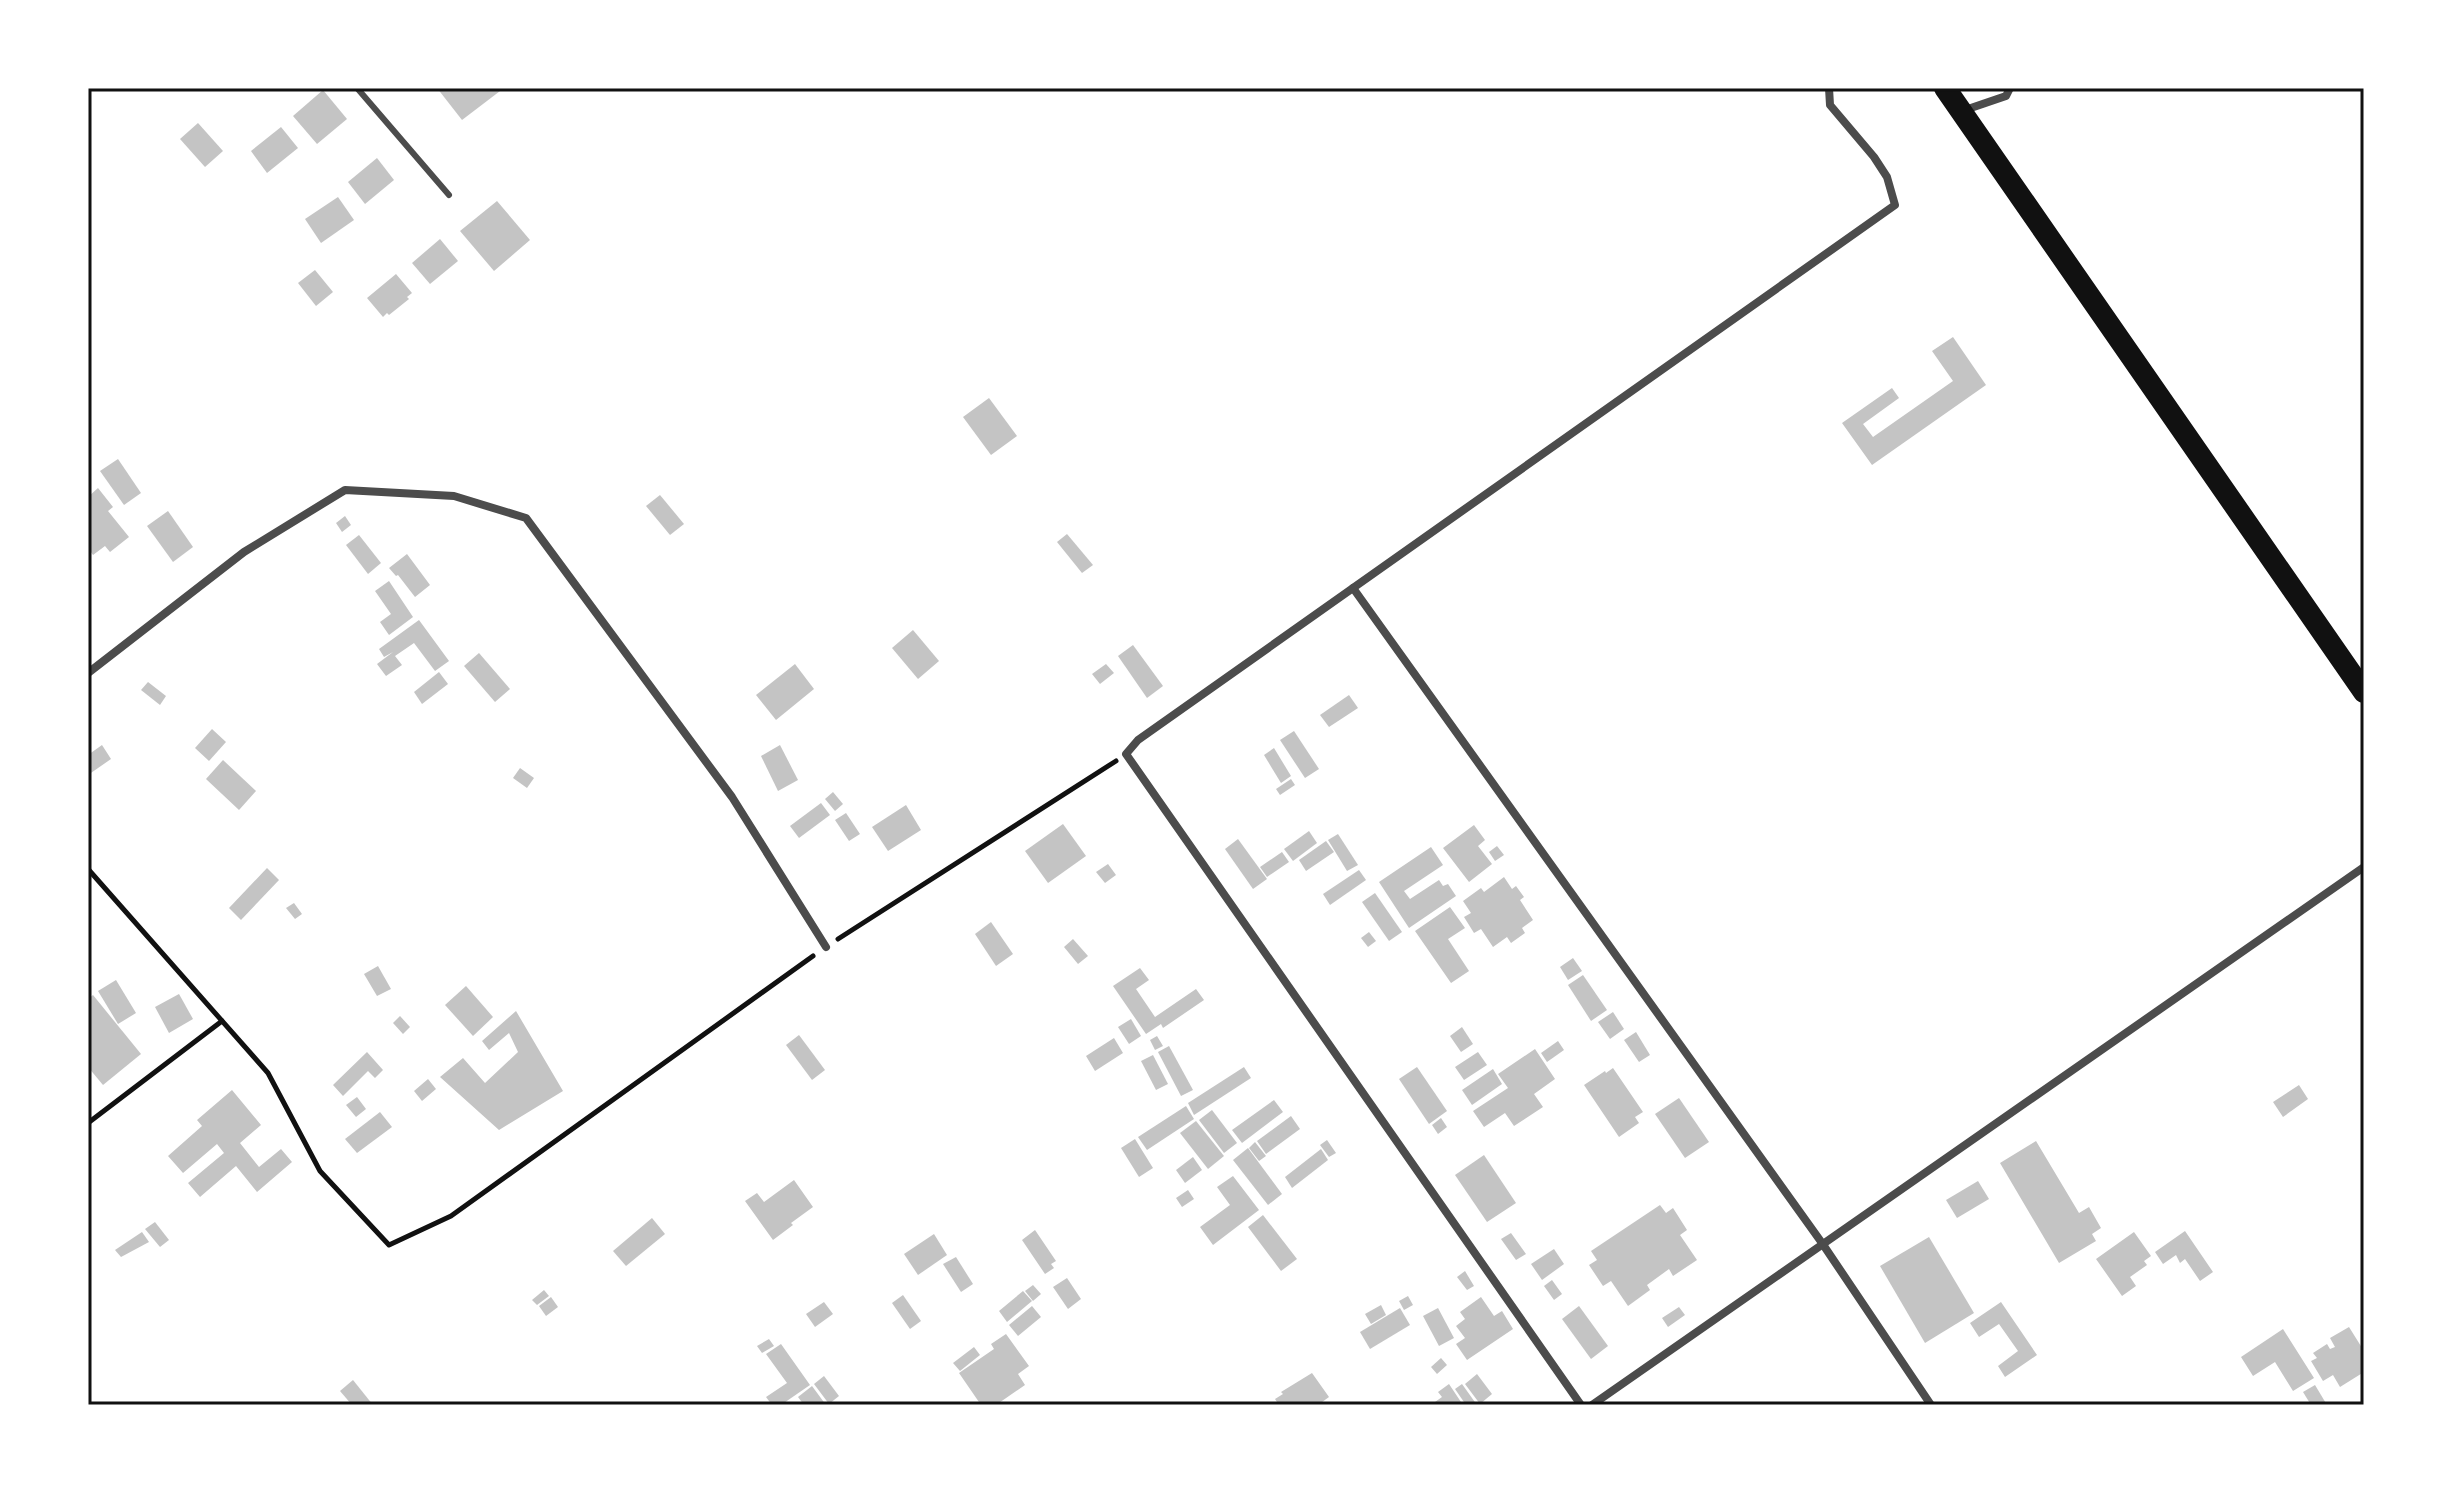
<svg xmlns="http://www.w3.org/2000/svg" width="2452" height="1493" font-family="'Golos Text',sans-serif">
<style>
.building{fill:#c4c4c4}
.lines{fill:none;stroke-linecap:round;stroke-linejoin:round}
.path{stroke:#111;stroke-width:5}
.service{stroke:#4c4c4c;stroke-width:6}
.minor{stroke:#4c4c4c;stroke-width:8}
.trunk{stroke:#111;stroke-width:22}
.neatline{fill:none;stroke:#111;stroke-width:3}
</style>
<rect width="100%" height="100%" fill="#fff"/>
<g class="building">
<path d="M437 88H504L462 120Z"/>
<path d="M323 90 347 119 317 144 293 116Z"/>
<path d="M198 123 223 151 205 167 180 139Z"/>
<path d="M281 127 298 148 267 173 251 151Z"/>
<path d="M377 158 394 180 365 204 348 182Z"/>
<path d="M338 197 354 220 321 243 305 219Z"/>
<path d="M497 201 530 240 494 271 460 231Z"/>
<path d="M440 239 458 261 430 284 412 263Z"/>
<path d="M315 270 333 292 316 306 298 283Z"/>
<path d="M396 274 412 293 407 297 409 299 389 315 387 313 383 317 367 298Z"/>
<path d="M1953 337 1986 385 1872 465 1842 423 1892 388 1899 398 1863 424 1873 437 1953 381 1932 351Z"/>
<path d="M989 398 1017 436 991 455 963 417Z"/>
<path d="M118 459 141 493 124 505 100 471Z"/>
<path d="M98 488 113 507 108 511 129 537 110 552 105 546 93 555 88 548V497Z"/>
<path d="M660 495 684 524 670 535 646 506Z"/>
<path d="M168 511 193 547 173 562 147 526Z"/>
<path d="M345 516 351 525 342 532 336 523Z"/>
<path d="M1067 534 1093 565 1082 573 1057 542Z"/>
<path d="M359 535 381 563 368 574 346 545Z"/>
<path d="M407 554 430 585 415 597 398 575 396 576 389 568Z"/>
<path d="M389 581 413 617 389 635 380 622 391 614 375 591Z"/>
<path d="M419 620 449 661 435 671 414 643 395 656 402 665 386 676 377 664 393 652 384 657 379 649Z"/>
<path d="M913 630 939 661 918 679 892 648Z"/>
<path d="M1133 645 1163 686 1147 698 1118 656Z"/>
<path d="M479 653 510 689 495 702 464 666Z"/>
<path d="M795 664 814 689 776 720 756 695Z"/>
<path d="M1106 664 1114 673 1100 684 1092 674Z"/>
<path d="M439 672 448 684 422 704 414 692Z"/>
<path d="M148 682 166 696 160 705 141 690Z"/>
<path d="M1349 695 1358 708 1329 727 1320 715Z"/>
<path d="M212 729 226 742 209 761 195 748Z"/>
<path d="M1294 731 1319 769 1305 778 1280 740Z"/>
<path d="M102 745 111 759 88 775V755Z"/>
<path d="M780 745 798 780 778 791 761 756Z"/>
<path d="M1274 748 1291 776 1281 783 1264 755Z"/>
<path d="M223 760 256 791 239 810 206 779Z"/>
<path d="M520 768 534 778 527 788 513 778Z"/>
<path d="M1291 779 1295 785 1280 795 1276 789Z"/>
<path d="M833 792 843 804 835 811 825 799Z"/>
<path d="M821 803 830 815 799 838 790 826Z"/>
<path d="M906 805 921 830 888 851 872 827Z"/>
<path d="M846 813 860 834 849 841 835 820Z"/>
<path d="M1063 824 1086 856 1048 883 1025 851Z"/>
<path d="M1474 825 1485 840 1478 846 1492 864 1469 882 1443 848Z"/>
<path d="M1309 831 1317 843 1293 861 1284 849Z"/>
<path d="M1338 834 1358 865 1347 871 1328 840Z"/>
<path d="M1238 839 1267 879 1253 889 1225 849Z"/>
<path d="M1326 841 1334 852 1306 871 1299 860Z"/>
<path d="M1497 846 1504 855 1495 861 1489 852Z"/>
<path d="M1431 847 1443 865 1404 891 1410 899 1439 880 1443 886 1448 884 1456 896 1409 928 1379 882Z"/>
<path d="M1282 852 1289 862 1267 877 1260 867Z"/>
<path d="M1108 864 1116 875 1105 883 1096 872Z"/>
<path d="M267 868 279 880 241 920 229 908Z"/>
<path d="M1359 870 1366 880 1330 905 1323 894Z"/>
<path d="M1504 877 1512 889 1516 886 1524 897 1520 900 1533 920 1522 928 1525 933 1511 943 1507 937 1493 947 1481 929 1474 933 1464 917 1471 913 1463 901 1481 888 1484 892Z"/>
<path d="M1375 893 1402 932 1389 941 1362 902Z"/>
<path d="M294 903 302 914 295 919 286 908Z"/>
<path d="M1450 907 1465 928 1448 939 1469 971 1451 983 1415 931Z"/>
<path d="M991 922 1013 954 996 966 975 934Z"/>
<path d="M1369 932 1376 941 1368 947 1361 938Z"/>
<path d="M1073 939 1088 956 1078 964 1064 947Z"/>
<path d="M1573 958 1582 971 1568 980 1560 967Z"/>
<path d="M378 966 391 989 377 996 364 974Z"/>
<path d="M1140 968 1149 980 1136 989 1155 1017 1196 989 1204 1000 1163 1028 1161 1024 1146 1034 1113 986Z"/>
<path d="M1583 975 1607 1010 1591 1021 1568 985Z"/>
<path d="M116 980 136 1013 118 1024 98 991Z"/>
<path d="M466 986 493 1017 473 1036 445 1005Z"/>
<path d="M179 994 193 1019 169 1033 155 1007Z"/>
<path d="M93 995 141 1054 103 1085 88 1067V999Z"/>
<path d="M516 1011 563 1091 499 1130 440 1077 463 1058 485 1083 518 1052 509 1033 489 1050 482 1041Z"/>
<path d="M1613 1012 1624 1029 1610 1039 1598 1022Z"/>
<path d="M400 1016 410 1027 403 1034 393 1023Z"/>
<path d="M1131 1019 1141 1036 1129 1044 1118 1027Z"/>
<path d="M1462 1027 1473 1044 1461 1052 1450 1036Z"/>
<path d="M1636 1032 1650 1055 1639 1062 1624 1040Z"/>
<path d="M799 1035 825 1070 812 1080 786 1045Z"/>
<path d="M1157 1036 1163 1046 1155 1050 1150 1040Z"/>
<path d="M1114 1038 1123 1053 1095 1071 1086 1056Z"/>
<path d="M1558 1041 1564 1050 1547 1062 1541 1053Z"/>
<path d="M1169 1046 1193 1090 1181 1096 1158 1052Z"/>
<path d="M1535 1049 1555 1079 1534 1094 1543 1107 1514 1126 1505 1113 1484 1127 1473 1111 1508 1088 1498 1074Z"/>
<path d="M367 1052 383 1070 375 1078 368 1071 343 1096 333 1085Z"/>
<path d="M1478 1052 1487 1065 1464 1080 1455 1067Z"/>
<path d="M1153 1055 1168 1084 1156 1090 1141 1061Z"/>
<path d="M1244 1067 1251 1078 1194 1115 1188 1103Z"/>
<path d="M1417 1067 1447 1111 1429 1124 1399 1079Z"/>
<path d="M1613 1068 1643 1112 1635 1117 1639 1123 1619 1137 1584 1085 1605 1071 1606 1073Z"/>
<path d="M1493 1069 1502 1084 1472 1105 1462 1090Z"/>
<path d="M428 1079 436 1089 422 1101 414 1091Z"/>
<path d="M2299 1085 2308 1099 2283 1117 2273 1102Z"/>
<path d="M232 1090 261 1125 240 1143 259 1167 281 1149 292 1162 257 1192 236 1166 200 1197 188 1183 224 1153 217 1144 183 1173 168 1156 202 1126 197 1120Z"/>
<path d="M357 1097 366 1109 356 1117 346 1105Z"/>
<path d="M1679 1098 1709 1142 1685 1158 1655 1114Z"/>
<path d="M1274 1100 1283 1112 1242 1143 1232 1130Z"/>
<path d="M1186 1106 1194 1119 1147 1150 1138 1137Z"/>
<path d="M1212 1110 1237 1143 1224 1153 1199 1120Z"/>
<path d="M380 1112 392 1127 357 1153 345 1139Z"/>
<path d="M1291 1116 1300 1129 1266 1154 1257 1141Z"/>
<path d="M1441 1118 1447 1127 1438 1134 1432 1125Z"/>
<path d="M1196 1121 1224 1156 1208 1169 1180 1133Z"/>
<path d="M1135 1139 1153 1168 1139 1177 1121 1148Z"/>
<path d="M1327 1140 1336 1153 1329 1157 1320 1145Z"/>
<path d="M2036 1141 2079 1213 2089 1207 2101 1228 2092 1234 2096 1241 2059 1263 2000 1163Z"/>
<path d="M1255 1142 1266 1156 1259 1161 1249 1148Z"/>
<path d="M1248 1148 1282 1194 1268 1205 1233 1160Z"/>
<path d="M1321 1149 1328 1160 1292 1188 1285 1177Z"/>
<path d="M1484 1155 1516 1203 1487 1222 1455 1175Z"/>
<path d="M1193 1157 1202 1170 1185 1183 1176 1170Z"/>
<path d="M1233 1176 1259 1210 1213 1245 1200 1227 1230 1205 1217 1187Z"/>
<path d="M794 1180 813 1207 791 1223 793 1225 773 1240 745 1201 757 1193 764 1202Z"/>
<path d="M1978 1181 1989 1199 1957 1218 1946 1200Z"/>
<path d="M1188 1190 1194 1199 1182 1207 1176 1198Z"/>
<path d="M1660 1205 1666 1213 1673 1208 1687 1230 1680 1235 1697 1260 1673 1276 1669 1269 1647 1285 1650 1290 1628 1306 1611 1281 1603 1286 1589 1265 1597 1260 1591 1251Z"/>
<path d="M1263 1215 1297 1259 1281 1271 1248 1227Z"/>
<path d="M652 1218 665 1234 626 1266 613 1251Z"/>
<path d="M155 1222 169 1240 160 1247 145 1229Z"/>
<path d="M1035 1230 1056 1261 1051 1264 1054 1268 1045 1274 1022 1240Z"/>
<path d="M2185 1231 2213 1272 2200 1281 2185 1259 2180 1263 2176 1255 2163 1264 2155 1252Z"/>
<path d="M142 1232 149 1242 121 1257 115 1250Z"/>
<path d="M2134 1232 2151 1256 2144 1261 2147 1265 2130 1277 2136 1286 2122 1296 2096 1259Z"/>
<path d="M1511 1233 1526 1254 1516 1260 1501 1239Z"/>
<path d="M934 1234 947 1255 918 1275 904 1254Z"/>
<path d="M1929 1237 1974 1313 1925 1343 1880 1266Z"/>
<path d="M1554 1249 1564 1264 1542 1280 1531 1264Z"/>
<path d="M956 1257 973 1284 961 1292 943 1264Z"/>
<path d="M1465 1271 1474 1286 1467 1290 1457 1277Z"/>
<path d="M1067 1278 1081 1299 1068 1309 1053 1287Z"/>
<path d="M1552 1280 1562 1294 1554 1300 1544 1286Z"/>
<path d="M1033 1285 1041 1294 1033 1301 1025 1291Z"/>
<path d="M544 1290 549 1296 537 1305 532 1300Z"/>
<path d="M1023 1291 1032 1301 1007 1322 999 1311Z"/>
<path d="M903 1295 921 1321 910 1329 892 1303Z"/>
<path d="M1408 1296 1413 1305 1404 1310 1399 1301Z"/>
<path d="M551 1297 558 1307 546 1316 539 1306Z"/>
<path d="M1481 1297 1494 1316 1502 1311 1513 1329 1467 1360 1456 1344 1465 1338 1456 1326 1465 1319 1460 1312Z"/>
<path d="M824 1302 833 1314 815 1327 806 1314Z"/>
<path d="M2001 1302 2037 1355 2005 1377 1998 1366 2018 1351 1999 1324 1979 1337 1970 1323Z"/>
<path d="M1381 1305 1386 1315 1371 1324 1365 1314Z"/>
<path d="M1032 1306 1041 1317 1018 1336 1009 1325Z"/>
<path d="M1579 1306 1608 1346 1591 1359 1562 1319Z"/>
<path d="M1679 1307 1685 1315 1668 1327 1662 1318Z"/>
<path d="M1400 1308 1410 1325 1370 1349 1360 1332Z"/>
<path d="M1438 1308 1454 1338 1439 1346 1423 1316Z"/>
<path d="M2349 1327 2364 1351V1372L2340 1387 2333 1375 2323 1381 2311 1361 2317 1358 2313 1353 2327 1344 2330 1349 2335 1347 2330 1338Z"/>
<path d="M2283 1329 2314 1378 2293 1391 2275 1362 2253 1376 2241 1357Z"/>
<path d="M1006 1334 1029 1366 1018 1374 1025 1385 996 1405H981L959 1373 994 1349 991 1344Z"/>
<path d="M769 1339 774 1346 762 1353 757 1346Z"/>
<path d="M781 1344 810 1385 781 1405H772L766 1397 787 1383 766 1354Z"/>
<path d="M974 1347 980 1355 960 1371 953 1363Z"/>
<path d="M1441 1358 1447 1365 1437 1374 1431 1367Z"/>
<path d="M1312 1373 1329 1397 1318 1405H1279L1275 1399 1283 1394 1281 1392Z"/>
<path d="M1477 1374 1492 1394 1480 1404 1465 1384Z"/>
<path d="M824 1376 839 1396 829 1404 814 1384Z"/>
<path d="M353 1380 373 1405H352L340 1391Z"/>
<path d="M1449 1384 1463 1405H1437L1435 1402 1442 1397 1438 1392Z"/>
<path d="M1462 1384 1477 1405H1466L1455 1389Z"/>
<path d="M2315 1385 2327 1405H2311L2303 1392Z"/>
<path d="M812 1386 826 1405H804L798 1397Z"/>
</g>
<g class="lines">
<g class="path">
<path d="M88 869 268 1073 320 1171 389 1245 451 1216 813 956"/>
<path d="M838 939 1116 761"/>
<path d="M88 1123 222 1021"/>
</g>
<path class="service" d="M357 88 449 195"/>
<g class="minor">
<path d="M1962 111 2006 96 2010 88"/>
<path d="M1353 588 1822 1243 1931 1405"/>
<path d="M88 673 244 552 345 490 454 496 526 518 732 797 826 947"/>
<path d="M1581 1405 1126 754 1138 740 1895 205 1887 177 1874 157 1830 105 1829 88"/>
<path d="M1592 1405 2364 867"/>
</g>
<path class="trunk" d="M1945 88 2364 692"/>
</g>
<rect width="2452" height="1493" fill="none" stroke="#ffffff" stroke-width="180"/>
<rect x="90" y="90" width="2272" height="1313" class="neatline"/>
</svg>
